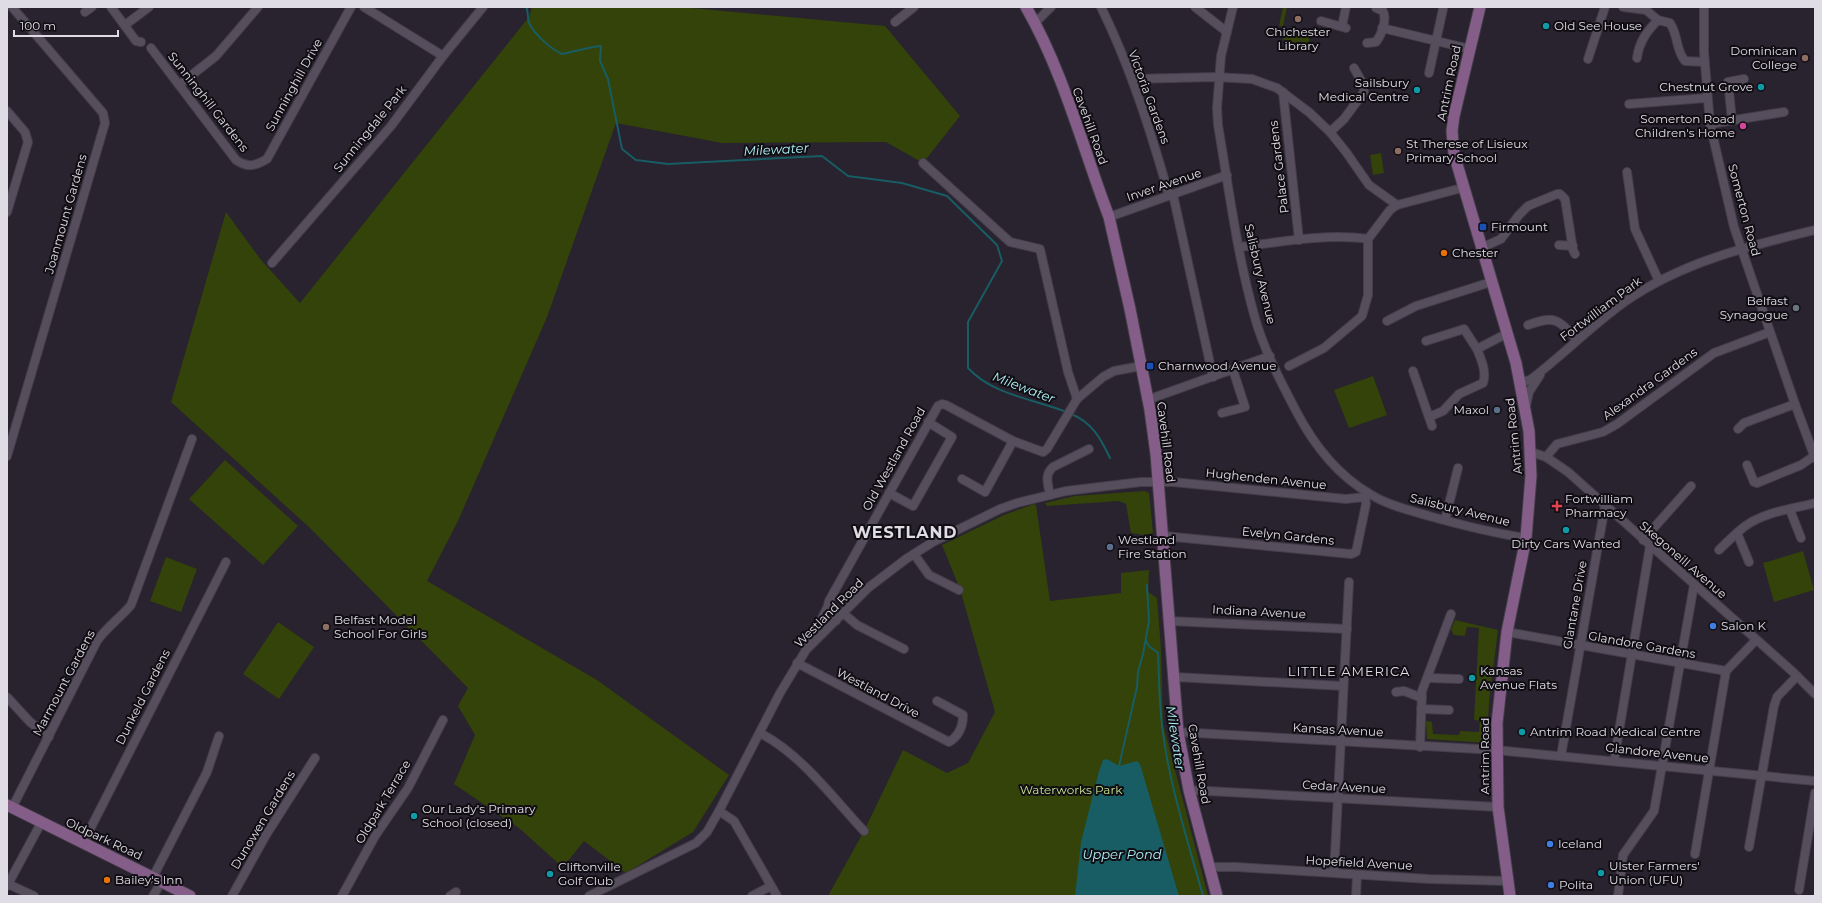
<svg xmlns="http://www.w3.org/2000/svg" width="1822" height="903" font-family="Montserrat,sans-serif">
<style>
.green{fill:#334309}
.water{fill:#175d63}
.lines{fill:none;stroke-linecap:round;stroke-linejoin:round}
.stream{stroke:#175d63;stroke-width:2}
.minor-casing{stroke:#433d48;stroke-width:10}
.major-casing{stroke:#433d48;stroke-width:13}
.minor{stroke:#564e5d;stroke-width:8}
.major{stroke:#845e89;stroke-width:11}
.education-dot{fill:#8d6e63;stroke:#100d13;stroke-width:1.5}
.culture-dot{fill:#0f9aa8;stroke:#100d13;stroke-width:1.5}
.hotel-dot{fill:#d1479c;stroke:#100d13;stroke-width:1.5}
.transit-dot{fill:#1a4fb4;stroke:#100d13;stroke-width:1.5}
.food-dot{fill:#e8710a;stroke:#100d13;stroke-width:1.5}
.worship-dot{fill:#6b7280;stroke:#100d13;stroke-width:1.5}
.service-dot{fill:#5c6f8a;stroke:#100d13;stroke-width:1.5}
.health-dot{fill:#e0444e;stroke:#100d13;stroke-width:1.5}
.shop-dot{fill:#3f7fe0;stroke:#100d13;stroke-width:1.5}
.labels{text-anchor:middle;stroke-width:4;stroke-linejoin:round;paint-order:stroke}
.poi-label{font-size:12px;fill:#e0dce5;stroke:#100d13;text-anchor:start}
.street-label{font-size:12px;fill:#e0dce5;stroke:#100d13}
.park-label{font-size:12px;fill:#c4e28e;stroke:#100d13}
.water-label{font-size:13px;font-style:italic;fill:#aef2f8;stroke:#100d13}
.neighbourhood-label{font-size:13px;letter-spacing:1px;fill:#e0dce5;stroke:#100d13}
.district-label{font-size:16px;font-weight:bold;letter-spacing:1px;fill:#e0dce5;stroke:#100d13}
</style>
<rect width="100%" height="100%" fill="#29222f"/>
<g class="green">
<path d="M532 7H681L885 26 960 116 923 163 886 142 722 143 616 123 547 317 458 521 427 581 597 680 729 775 693 832 626 873 584 841 568 861 559 864 519 828 454 784 475 735 458 706 468 688 310 528 171 402 226 212 261 260 300 303 529 17Z"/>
<path d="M1283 7H1287L1283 26H1279Z"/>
<path d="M1285 30 1310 35 1308 46 1283 40Z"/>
<path d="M1381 153 1384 173 1373 175 1370 155Z"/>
<path d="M1373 376 1387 415 1349 428 1334 390Z"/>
<path d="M225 460 298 526 263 565 189 499Z"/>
<path d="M1145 491 1149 493 1153 533 1143 535 1131 533 1126 504 1119 501 1047 506 1045 503 1075 496Z"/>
<path d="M1034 504 1036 505 1050 601 1121 593V573L1149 570 1148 592 1157 598 1161 649 1163 724 1208 896H828L864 831 903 750 947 773 968 763 995 712 960 589 942 545 1004 515Z"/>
<path d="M1803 551 1814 590 1774 602 1763 563Z"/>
<path d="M166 557 197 569 181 612 150 601Z"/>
<path d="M1455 620 1498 630 1489 702 1487 743 1427 739 1426 721 1432 722 1433 734 1459 735 1460 731 1479 732 1480 721 1474 720 1479 628 1467 627 1465 636 1454 635 1451 630Z"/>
<path d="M278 622 314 647 279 699 243 674Z"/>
</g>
<path class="water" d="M1107 759 1119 766 1137 761 1140 764 1179 896H1075L1081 842 1099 771 1103 760Z"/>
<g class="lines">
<g class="stream">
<path d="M526 7C529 12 527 18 529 23 535 35 551 49 562 54L593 47 601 46 600 61 608 79 622 149 636 160 668 164 822 156 848 176 902 183 947 196 997 245 1002 261 968 322V368C993 395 1033 399 1067 412"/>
<path d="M1071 414C1092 422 1101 439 1110 458"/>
<path d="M1146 641 1149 646 1158 653C1159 674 1159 694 1161 715 1166 775 1187 838 1203 896"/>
<path d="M1119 766 1137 687 1138 672 1143 654 1149 621 1147 585"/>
</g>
<defs>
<g id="minor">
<path d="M111 7 136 41 141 42"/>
<path d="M364 7 443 56"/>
<path d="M1101 7C1130 66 1150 129 1168 192L1174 199 1213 377"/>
<path d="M1195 7 1227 32"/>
<path d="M1233 7 1221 56 1217 108 1218 125C1229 189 1237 255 1255 318 1264 350 1280 380 1295 409 1312 442 1337 475 1370 494 1387 505 1409 510 1429 516 1461 525 1493 533 1526 538"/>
<path d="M1623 7 1646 10 1658 20 1670 23C1679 37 1675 49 1685 61L1705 62"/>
<path d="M1704 7V52L1710 124 1734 227 1795 404 1815 458"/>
<path d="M85 12 92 7"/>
<path d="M1321 21 1346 28"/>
<path d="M895 22 914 7"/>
<path d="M1035 23 1051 7"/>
<path d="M125 25 149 7"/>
<path d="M1342 26 1346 7"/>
<path d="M1382 28 1470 49"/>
<path d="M1367 43 1376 42C1382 34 1387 20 1383 11L1376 8"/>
<path d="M151 48 236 160C248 168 255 166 267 159L351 7"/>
<path d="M1637 58C1639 42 1647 31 1658 20"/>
<path d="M1588 59 1605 7"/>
<path d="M1429 73 1443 9"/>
<path d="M1132 79 1215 77 1252 79 1277 88 1310 113 1330 132 1346 152 1369 185 1397 205"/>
<path d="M179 85 216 56 258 7"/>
<path d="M1283 92 1299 240"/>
<path d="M1629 104 1706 98"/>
<path d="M7 111 25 132 28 142 7 212"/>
<path d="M1732 120 1728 82 1744 79"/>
<path d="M1710 124 1784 112"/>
<path d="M1330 132 1344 119 1364 92 1363 84 1354 68"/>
<path d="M923 163 1010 242 1040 249 1068 372 1077 399"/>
<path d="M1627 172 1635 229 1659 281"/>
<path d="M1109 217 1227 175"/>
<path d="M1559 245 1573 246"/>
<path d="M1240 247C1279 242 1329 233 1368 239"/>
<path d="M1481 248 1501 239 1519 215 1528 206 1557 194H1560L1565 199 1573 250 1575 254"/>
<path d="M272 263 391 126 443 56 483 7"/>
<path d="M1387 321 1416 306 1491 282"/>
<path d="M1528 325C1555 315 1558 319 1577 340"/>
<path d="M1426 341 1464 329 1477 349"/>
<path d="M1289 366 1324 348 1362 316 1368 295V239L1390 210 1397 205 1462 188"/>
<path d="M1413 371 1432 426"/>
<path d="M1521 382 1530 380C1563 355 1592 325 1626 301 1682 262 1749 246 1815 230"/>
<path d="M1147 400 1270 356"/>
<path d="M1526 406 1529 392 1540 375"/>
<path d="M1222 413 1245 407 1233 370"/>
<path d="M1429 417 1443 411 1459 394 1483 383C1487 372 1481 359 1477 349L1506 334"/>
<path d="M1738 429 1744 423 1795 404"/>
<path d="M1531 452 1546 457 1568 472 1793 672 1815 694"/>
<path d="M7 456 105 123 103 113 12 7"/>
<path d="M1546 457 1557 444 1603 432 1617 424 1714 353 1770 332"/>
<path d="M1747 465 1754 482 1757 483 1801 465 1814 456"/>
<path d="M962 479 985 492 1013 441"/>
<path d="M889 493 913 506 952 437 928 422"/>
<path d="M1050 495C1048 484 1044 475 1053 467L1089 449"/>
<path d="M1790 510 1801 538"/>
<path d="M1445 520 1458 468"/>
<path d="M1737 533 1749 562"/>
<path d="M1164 536 1351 554 1356 552 1366 504 1365 497"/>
<path d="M1643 540 1691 486"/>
<path d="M1719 550C1727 542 1735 534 1744 527 1763 512 1792 509 1815 503"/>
<path d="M914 554 929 575 959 590"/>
<path d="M843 613 857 625 904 649"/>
<path d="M836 621C829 614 826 610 829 601L938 406 942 404 946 405 1013 441 1043 452 1047 449 1077 399 1103 377 1114 371 1141 366"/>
<path d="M1169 621 1347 629"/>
<path d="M1507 632 1726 671"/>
<path d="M808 646 827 608"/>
<path d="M797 663 949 742C959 736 963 726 963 715L937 701"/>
<path d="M1175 677 1343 686"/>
<path d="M1428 678 1459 679"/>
<path d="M1396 692 1404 691 1422 698"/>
<path d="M7 697 30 722 49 737"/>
<path d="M1421 709 1449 710"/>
<path d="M1178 732 1496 750 1815 781"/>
<path d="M760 733C802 755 832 797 864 831"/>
<path d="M1420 747 1422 691 1451 614"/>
<path d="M1561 756 1605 506"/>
<path d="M1614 761 1650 546"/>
<path d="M1189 790 1498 807"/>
<path d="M12 808 97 641C107 627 120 618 131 605L192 439"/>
<path d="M719 811 734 821 777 896"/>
<path d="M83 843 226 562"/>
<path d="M1749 847 1774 706 1777 697 1797 676"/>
<path d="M1695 854 1726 671 1756 640"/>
<path d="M1209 867H1236L1429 879 1507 881"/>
<path d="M1334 873 1349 582"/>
<path d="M153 877 207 772 219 736"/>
<path d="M8 884 34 896"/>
<path d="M7 886 41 823"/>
<path d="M1799 890 1815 793"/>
<path d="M153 896 162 881"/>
<path d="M232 896 266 835 315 758"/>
<path d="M342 896 375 836 408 788 443 720"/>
<path d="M450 896 456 892"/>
<path d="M589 896 696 843 707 832 719 811 780 693 806 650 868 588 906 559 933 542 1000 509 1017 503 1066 491 1141 482H1173L1346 499 1365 497 1369 494"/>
<path d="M752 896 771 886"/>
<path d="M1356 896 1357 875"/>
<path d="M1618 896 1623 855 1654 811 1694 585"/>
</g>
<g id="major">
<path d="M1026 7C1060 66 1079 134 1102 198L1109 217 1130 309 1150 410 1156 454 1178 732 1189 790 1217 896"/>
<path d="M1480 7 1454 116 1452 131 1454 154 1516 363 1529 431 1531 476 1526 538 1507 632 1497 723 1498 807 1510 896"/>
<path d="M7 805 190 896"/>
</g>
</defs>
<use href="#minor" class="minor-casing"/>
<use href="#major" class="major-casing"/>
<use href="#minor" class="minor"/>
<use href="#major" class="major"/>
</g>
<g class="education-dot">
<circle cx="1298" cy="19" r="4"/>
<circle cx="1805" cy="58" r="4"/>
<circle cx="1398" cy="151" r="4"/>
<circle cx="326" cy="627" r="4"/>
</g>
<g class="culture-dot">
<circle cx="1546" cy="26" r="4"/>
<circle cx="1761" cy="87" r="4"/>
<circle cx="1417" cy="90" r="4"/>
<circle cx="1566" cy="530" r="4"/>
<circle cx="1472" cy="678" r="4"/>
<circle cx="1522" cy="732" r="4"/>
<circle cx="414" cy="816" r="4"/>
<circle cx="1601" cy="873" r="4"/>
<circle cx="550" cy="874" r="4"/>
</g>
<circle class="hotel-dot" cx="1743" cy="126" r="4"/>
<g class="transit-dot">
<rect x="1479" y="223" width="8" height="8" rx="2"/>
<rect x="1146" y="362" width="8" height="8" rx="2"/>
</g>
<g class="food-dot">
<circle cx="1444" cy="253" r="4"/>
<circle cx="107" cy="880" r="4"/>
</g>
<circle class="worship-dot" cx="1796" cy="308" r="4"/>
<g class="service-dot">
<circle cx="1497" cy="410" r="4"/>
<circle cx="1110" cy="547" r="4"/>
</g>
<path class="health-dot" d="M1555 500h4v4h4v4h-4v4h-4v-4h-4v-4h4z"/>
<g class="shop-dot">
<circle cx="1713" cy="626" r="4"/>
<circle cx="1550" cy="844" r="4"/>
<circle cx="1551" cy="885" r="4"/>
</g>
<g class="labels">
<g class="poi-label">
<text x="1554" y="30">Old See House</text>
<text x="1298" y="36" text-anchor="middle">Chichester<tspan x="1298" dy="14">Library</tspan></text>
<text x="1797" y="55" text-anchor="end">Dominican<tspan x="1797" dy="14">College</tspan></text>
<text x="1409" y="87" text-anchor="end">Sailsbury<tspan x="1409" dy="14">Medical Centre</tspan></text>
<text x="1753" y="91" text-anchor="end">Chestnut Grove</text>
<text x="1735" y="123" text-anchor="end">Somerton Road<tspan x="1735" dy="14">Children's Home</tspan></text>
<text x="1406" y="148">St Therese of Lisieux<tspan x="1406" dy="14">Primary School</tspan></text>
<text x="1491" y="231">Firmount</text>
<text x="1452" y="257">Chester</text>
<text x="1788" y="305" text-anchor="end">Belfast<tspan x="1788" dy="14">Synagogue</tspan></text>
<text x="1158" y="370">Charnwood Avenue</text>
<text x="1489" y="414" text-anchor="end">Maxol</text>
<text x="1565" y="503">Fortwilliam<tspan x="1565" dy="14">Pharmacy</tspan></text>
<text x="1118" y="544">Westland<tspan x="1118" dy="14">Fire Station</tspan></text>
<text x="1566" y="548" text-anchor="middle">Dirty Cars Wanted</text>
<text x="334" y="624">Belfast Model<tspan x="334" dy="14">School For Girls</tspan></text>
<text x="1721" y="630">Salon K</text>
<text x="1480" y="675">Kansas<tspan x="1480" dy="14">Avenue Flats</tspan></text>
<text x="1530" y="736">Antrim Road Medical Centre</text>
<text x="422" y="813">Our Lady's Primary<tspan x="422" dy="14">School (closed)</tspan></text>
<text x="1558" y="848">Iceland</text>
<text x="1609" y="870">Ulster Farmers'<tspan x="1609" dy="14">Union (UFU)</tspan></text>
<text x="558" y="871">Cliftonville<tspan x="558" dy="14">Golf Club</tspan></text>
<text x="115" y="884">Bailey's Inn</text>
<text x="1559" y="889">Polita</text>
</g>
<g class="street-label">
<text transform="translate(1449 83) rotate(-78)" y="4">Antrim Road</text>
<text transform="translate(294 85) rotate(-61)" y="4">Sunninghill Drive</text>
<text transform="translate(1149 97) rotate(70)" y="4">Victoria Gardens</text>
<text transform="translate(208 102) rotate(52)" y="4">Sunninghill Gardens</text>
<text transform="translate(1090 126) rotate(70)" y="4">Cavehill Road</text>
<text transform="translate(370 129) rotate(-51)" y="4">Sunningdale Park</text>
<text transform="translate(1279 167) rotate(-97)" y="4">Palace Gardens</text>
<text transform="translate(1164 185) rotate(-19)" y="4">Inver Avenue</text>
<text transform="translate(1744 210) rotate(75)" y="4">Somerton Road</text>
<text transform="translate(66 214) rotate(-74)" y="4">Joanmount Gardens</text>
<text transform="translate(1260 274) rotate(77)" y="4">Salisbury Avenue</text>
<text transform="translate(1601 309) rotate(-37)" y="4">Fortwilliam Park</text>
<text transform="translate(1650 384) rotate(-36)" y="4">Alexandra Gardens</text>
<text transform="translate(1514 436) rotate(-96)" y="4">Antrim Road</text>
<text transform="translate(1166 442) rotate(83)" y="4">Cavehill Road</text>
<text transform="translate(894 459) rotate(-61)" y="4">Old Westland Road</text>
<text transform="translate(1266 479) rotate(6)" y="4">Hughenden Avenue</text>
<text transform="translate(1460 510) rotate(14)" y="4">Salisbury Avenue</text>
<text transform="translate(1288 536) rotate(6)" y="4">Evelyn Gardens</text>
<text transform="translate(1683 560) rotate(41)" y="4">Skegoneill Avenue</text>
<text transform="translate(1575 605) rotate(-80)" y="4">Glantane Drive</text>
<text transform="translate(1259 612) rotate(3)" y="4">Indiana Avenue</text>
<text transform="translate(829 613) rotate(-45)" y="4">Westland Road</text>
<text transform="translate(1642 645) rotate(10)" y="4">Glandore Gardens</text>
<text transform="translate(64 683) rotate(-62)" y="4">Marmount Gardens</text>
<text transform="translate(878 693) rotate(28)" y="4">Westland Drive</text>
<text transform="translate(143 697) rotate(-63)" y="4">Dunkeld Gardens</text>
<text transform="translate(1338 730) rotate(3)" y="4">Kansas Avenue</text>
<text transform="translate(1657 753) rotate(6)" y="4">Glandore Avenue</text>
<text transform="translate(1485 756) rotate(-90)" y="4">Antrim Road</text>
<text transform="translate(1199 764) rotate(80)" y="4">Cavehill Road</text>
<text transform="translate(1344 787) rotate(3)" y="4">Cedar Avenue</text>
<text transform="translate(383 802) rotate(-59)" y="4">Oldpark Terrace</text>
<text transform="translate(263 820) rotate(-59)" y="4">Dunowen Gardens</text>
<text transform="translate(104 839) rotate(25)" y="4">Oldpark Road</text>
<text transform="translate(1359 863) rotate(3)" y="4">Hopefield Avenue</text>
</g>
<g class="park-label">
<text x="1071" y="794">Waterworks Park</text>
</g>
<g class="water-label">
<text transform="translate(776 149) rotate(-3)" y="5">Milewater</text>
<text transform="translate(1024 387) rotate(21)" y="5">Milewater</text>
<text transform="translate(1176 738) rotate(81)" y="5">Milewater</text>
<text x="1122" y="859">Upper Pond</text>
</g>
<g class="neighbourhood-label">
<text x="1349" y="676">LITTLE AMERICA</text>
</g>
<g class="district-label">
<text x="905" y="538">WESTLAND</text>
</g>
</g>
<rect width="1822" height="903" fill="none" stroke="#e0dce5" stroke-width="16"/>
<path d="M14 30v6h104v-6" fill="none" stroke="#e0dce5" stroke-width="2"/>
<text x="20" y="30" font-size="12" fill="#e0dce5" stroke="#100d13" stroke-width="3" paint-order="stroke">100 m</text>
</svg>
